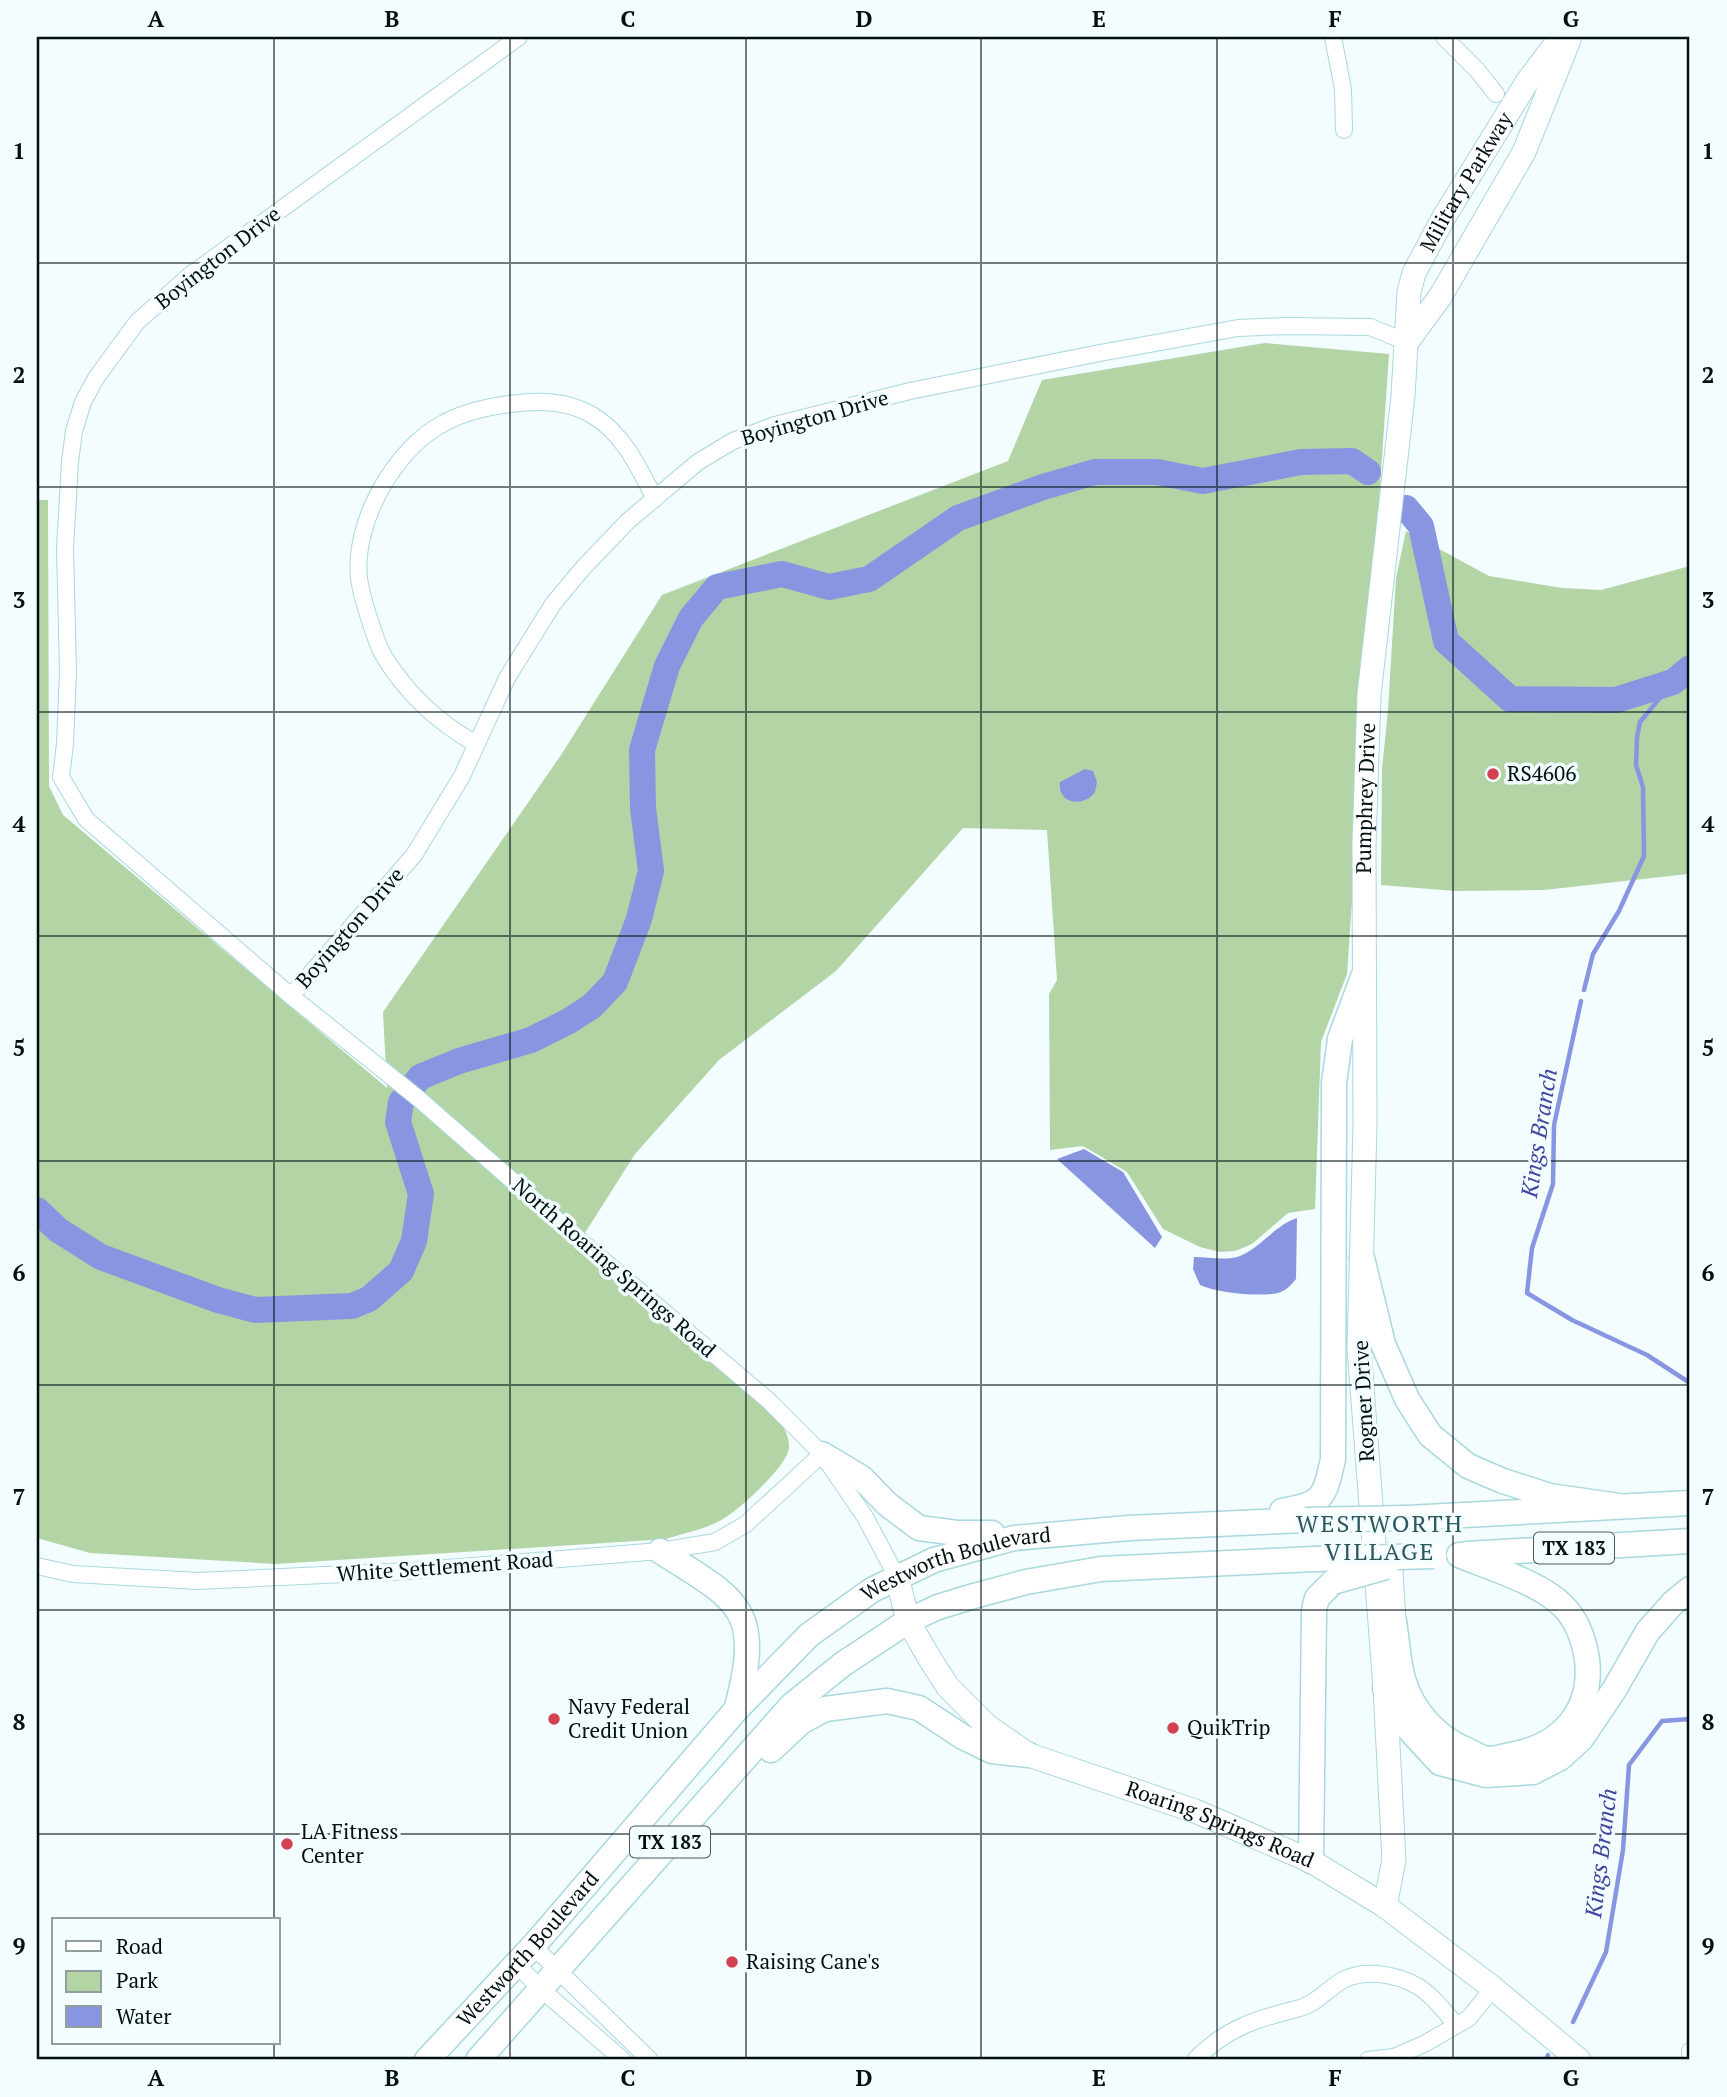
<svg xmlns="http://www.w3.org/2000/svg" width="1727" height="2097" font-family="'PT Serif',serif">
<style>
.green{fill:#b3d4a5}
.water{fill:#8896e1}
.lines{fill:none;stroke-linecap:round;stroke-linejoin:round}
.stream{stroke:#8896e1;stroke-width:4.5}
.river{stroke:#8896e1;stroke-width:26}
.street-casing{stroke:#a9d8de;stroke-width:18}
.secondary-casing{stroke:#a9d8de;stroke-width:25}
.primary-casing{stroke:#a9d8de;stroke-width:27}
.street{stroke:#fff;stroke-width:16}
.secondary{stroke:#fff;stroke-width:23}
.primary{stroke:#fff;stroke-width:24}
.primary-bridge-casing{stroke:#a9d8de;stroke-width:27;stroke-linecap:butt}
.primary-bridge{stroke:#fff;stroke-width:24}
.grid{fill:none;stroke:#011113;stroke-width:2;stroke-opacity:0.55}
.poi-dot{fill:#d24250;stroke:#f3fcfe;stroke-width:2.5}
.labels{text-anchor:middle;stroke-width:7;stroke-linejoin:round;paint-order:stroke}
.shield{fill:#f3fcfe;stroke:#4a585a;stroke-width:2}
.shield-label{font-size:19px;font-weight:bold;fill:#011113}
.street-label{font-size:21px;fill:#011113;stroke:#f3fcfe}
.poi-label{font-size:21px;fill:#011113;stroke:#f3fcfe;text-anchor:start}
.water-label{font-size:23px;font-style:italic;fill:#4047a0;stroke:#f3fcfe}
.quarter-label{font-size:24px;letter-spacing:2px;fill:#2c585e;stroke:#f3fcfe}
.neatline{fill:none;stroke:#011113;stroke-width:2.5}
.grid-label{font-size:23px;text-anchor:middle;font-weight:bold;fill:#011113}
</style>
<rect width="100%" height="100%" fill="#f3fcfe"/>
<g class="green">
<path d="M1265 343 1389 354 1347 974 1321 1042 1315 1209 1288 1213 1252 1244 1235 1251 1220 1252 1200 1247 1163 1229 1127 1172 1083 1146 1050 1150 1049 994 1057 980 1047 830 963 828 836 971 719 1060 635 1154 578 1244 777 1417C782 1425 790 1436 789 1447 789 1465 739 1510 723 1519 706 1529 685 1533 666 1539L276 1564 90 1553 37 1538V500H48L49 786 63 815 387 1088 383 1012 561 755 662 595 1008 461 1042 380Z"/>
<path d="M1406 531 1489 576 1562 588 1601 590 1690 566V852L1688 874 1544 890 1455 891 1381 885 1382 769 1388 710 1396 578Z"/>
</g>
<g class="water">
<path d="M1085 769 1093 771 1097 782 1095 792C1084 808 1057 804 1060 782Z"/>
<path d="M1084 1149 1123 1172 1162 1237 1155 1248 1057 1159Z"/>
<path d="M1297 1218 1296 1279C1291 1285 1286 1291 1278 1293 1259 1297 1217 1293 1200 1285L1193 1269 1194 1257C1208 1257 1227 1261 1240 1256 1262 1247 1275 1225 1297 1218Z"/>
</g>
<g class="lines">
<g class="stream">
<path d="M1584 990 1593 954 1619 911 1644 856 1643 787 1636 765 1637 737 1640 722 1673 682"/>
<path d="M1581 1001 1554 1125 1553 1184 1532 1248 1527 1293 1572 1320 1647 1355 1690 1383"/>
<path d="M1573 2022 1606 1952 1623 1850 1629 1765 1662 1721 1690 1719"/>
<path d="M1546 2060 1548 2055"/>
</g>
<g class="river">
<path d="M1406 508 1421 526 1446 641 1510 699 1616 700 1673 682 1690 668"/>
<path d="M37 1210 58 1230 101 1257 218 1300 255 1310 352 1306 369 1299 401 1271 414 1241 421 1194 398 1122 401 1102 420 1077 459 1061 531 1040 569 1021 592 1006 615 982 639 919 651 871 643 808 642 750 667 666 691 618 717 587 782 574 829 587 869 579 958 518 1043 487 1095 472H1157L1203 481 1301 462 1352 461 1368 472"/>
</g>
<defs>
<g id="street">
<path d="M519 37 189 276 137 322 96 378 83 402 74 431 70 462 65 548 68 673 65 744 61 777 86 819 291 996 419 1099 596 1254 769 1401 822 1454 865 1517 897 1577"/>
<path d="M1333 37 1343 89 1344 130"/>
<path d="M1444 37 1477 70 1496 94"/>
<path d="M476 744C439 723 408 695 385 658 378 648 375 635 371 624 366 609 361 594 359 578 353 522 395 448 444 423 464 412 487 407 510 404 538 400 567 400 592 415 623 433 639 468 655 499"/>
<path d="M291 996 414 855 462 776 507 678 553 604 583 568 628 521 698 462 733 441 775 425 910 391 1100 353 1238 328 1286 326 1370 327 1407 342"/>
<path d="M37 1566 73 1574 198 1581 410 1571 660 1551 715 1542 746 1524 822 1454"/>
<path d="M533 1946 650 2060"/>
<path d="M516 1964 541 1989 623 2060"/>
<path d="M1690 2051V2053"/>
<path d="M1195 2060C1227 2027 1257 2019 1300 2008 1318 2003 1329 1987 1345 1979 1371 1968 1407 1976 1427 1993 1438 2002 1447 2015 1457 2025"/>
<path d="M1368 2060 1394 2057 1424 2044 1469 2018 1493 1988"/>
</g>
<g id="secondary">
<path d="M1407 342 1440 297 1524 152 1569 40"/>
<path d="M1390 1554 1394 1621"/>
<path id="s1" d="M897 1577 908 1621 930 1659 948 1687 987 1726 1029 1755 1195 1811 1311 1861 1385 1906 1493 1988 1579 2060"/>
<path id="s2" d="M1385 1906 1394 1860 1385 1688 1359 1348 1365 1126 1364 845 1369 695 1403 396 1409 292 1414 273 1444 217 1527 82 1561 37"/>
</g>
<g id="primary">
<path d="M1362 1258 1383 1344 1407 1399 1430 1435 1468 1466 1503 1481 1550 1496 1619 1506"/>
<path d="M822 1454 862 1478 887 1504 919 1528 957 1533H992"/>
<path d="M1282 1511C1323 1504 1324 1499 1333 1459L1334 1083 1340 1039 1363 977"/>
<path d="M1407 1518 1690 1503"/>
<path d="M660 1551C739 1601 763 1608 737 1707"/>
<path d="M1467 1554 1690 1541"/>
<path d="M1394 1621C1397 1640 1398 1661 1403 1679 1413 1713 1438 1739 1469 1751 1475 1754 1483 1759 1489 1759 1496 1759 1504 1756 1510 1755 1561 1747 1593 1711 1587 1659 1584 1640 1577 1620 1563 1606 1539 1582 1490 1568 1459 1555"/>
<path d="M1385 1688 1406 1726 1440 1763 1486 1775 1533 1772 1560 1758 1581 1739 1614 1690 1648 1631 1673 1603 1690 1589"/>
<path d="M771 1750 801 1722 825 1709 887 1701 919 1708 963 1737 992 1751 1029 1755"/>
<path d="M1311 1861 1314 1610 1317 1598 1333 1582"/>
<path id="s3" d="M427 2060 535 1944 736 1710 809 1635 872 1590 934 1560 1014 1538 1129 1528 1305 1520"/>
<path d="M478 2060 792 1705 843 1664 908 1621 938 1607 974 1596 1026 1582 1101 1569 1315 1559"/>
</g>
</defs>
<use href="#street" class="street-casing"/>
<use href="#secondary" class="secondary-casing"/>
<use href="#primary" class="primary-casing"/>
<use href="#street" class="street"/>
<use href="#secondary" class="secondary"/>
<use href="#primary" class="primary"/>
<defs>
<g id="primary-bridge">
<path d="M1305 1520 1407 1518"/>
<path d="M1315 1559 1434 1556"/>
<path d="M1333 1582 1386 1567"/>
</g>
</defs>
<use href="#primary-bridge" class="primary-bridge-casing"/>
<use href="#primary-bridge" class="primary-bridge"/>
</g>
<path class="grid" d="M274 37V1920M510 37V2060M746 37V2060M981 37V2060M1217 37V2060M1453 37V2060M37 263H1690M37 487H1690M37 712H1690M37 936H1690M37 1161H1690M37 1385H1690M37 1610H1690M37 1834H1690M274 2043V2060"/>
<g class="poi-dot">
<circle cx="1493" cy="774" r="7"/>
<circle cx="554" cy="1719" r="7"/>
<circle cx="1173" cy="1728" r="7"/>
<circle cx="287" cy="1844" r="7"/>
<circle cx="732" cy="1962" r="7"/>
</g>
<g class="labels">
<g class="shield">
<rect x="1534" y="1532.5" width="80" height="31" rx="5"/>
<rect x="630" y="1826.5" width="80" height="31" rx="5"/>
</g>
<g class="shield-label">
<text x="1574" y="1555">TX 183</text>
<text x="670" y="1849">TX 183</text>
</g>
<g class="street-label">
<text dy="7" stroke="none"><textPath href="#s2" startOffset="1743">Military Parkway</textPath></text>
<text transform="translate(218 258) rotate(-38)" y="7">Boyington Drive</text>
<text transform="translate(815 418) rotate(-16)" y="7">Boyington Drive</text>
<text dy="7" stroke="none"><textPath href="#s2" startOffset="1110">Pumphrey Drive</textPath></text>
<text transform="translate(350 928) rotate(-49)" y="7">Boyington Drive</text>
<text transform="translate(614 1268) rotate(41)" y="7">North Roaring Springs Road</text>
<text transform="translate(1364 1401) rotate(-93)" y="7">Rogner Drive</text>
<text transform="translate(445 1567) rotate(-4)" y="7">White Settlement Road</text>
<text dy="7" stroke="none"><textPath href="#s3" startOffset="738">Westworth Boulevard</textPath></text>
<text dy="7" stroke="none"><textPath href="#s1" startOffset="432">Roaring Springs Road</textPath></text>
<text dy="7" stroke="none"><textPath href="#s3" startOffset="150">Westworth Boulevard</textPath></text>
</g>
<g class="poi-label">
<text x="1507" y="781">RS4606</text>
<text x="568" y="1714">Navy Federal<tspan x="568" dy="24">Credit Union</tspan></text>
<text x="1187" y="1735">QuikTrip</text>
<text x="301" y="1839">LA Fitness<tspan x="301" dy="24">Center</tspan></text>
<text x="746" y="1969">Raising Cane's</text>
</g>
<g class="water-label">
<text transform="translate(1539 1133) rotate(-81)" y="8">Kings Branch</text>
<text transform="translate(1601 1853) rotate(-83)" y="8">Kings Branch</text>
</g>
<g class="quarter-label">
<text x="1380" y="1532">WESTWORTH<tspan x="1380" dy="28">VILLAGE</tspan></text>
</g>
</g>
<rect width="1727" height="2097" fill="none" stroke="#f3fcfe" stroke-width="77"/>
<rect x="52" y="1918" width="228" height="126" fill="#f3fcfe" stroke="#929ea0" stroke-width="2"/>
<rect x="66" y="1941" width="35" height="10" fill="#ffffff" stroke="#929ea0" stroke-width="2"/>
<text x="116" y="1954" font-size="21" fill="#011113">Road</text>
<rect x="66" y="1971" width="35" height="21" fill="#b3d4a5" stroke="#929ea0" stroke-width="2"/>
<text x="116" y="1988" font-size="21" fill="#011113">Park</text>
<rect x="66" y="2006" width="35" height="21" fill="#8896e1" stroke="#929ea0" stroke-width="2"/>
<text x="116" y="2024" font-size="21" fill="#011113">Water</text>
<rect x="38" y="38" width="1650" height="2020" class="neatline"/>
<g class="grid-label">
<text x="156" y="27">A</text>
<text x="392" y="27">B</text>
<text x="628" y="27">C</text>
<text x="864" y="27">D</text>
<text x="1099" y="27">E</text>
<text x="1335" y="27">F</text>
<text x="1571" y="27">G</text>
<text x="19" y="159">1</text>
<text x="1708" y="159">1</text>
<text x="19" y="383">2</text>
<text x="1708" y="383">2</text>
<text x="19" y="608">3</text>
<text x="1708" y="608">3</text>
<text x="19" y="832">4</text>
<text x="1708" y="832">4</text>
<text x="19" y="1056">5</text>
<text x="1708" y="1056">5</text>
<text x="19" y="1281">6</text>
<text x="1708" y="1281">6</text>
<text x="19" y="1505">7</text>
<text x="1708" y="1505">7</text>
<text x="19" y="1730">8</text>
<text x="1708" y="1730">8</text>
<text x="19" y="1954">9</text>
<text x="1708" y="1954">9</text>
<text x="156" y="2086">A</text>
<text x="392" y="2086">B</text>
<text x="628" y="2086">C</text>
<text x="864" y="2086">D</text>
<text x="1099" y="2086">E</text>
<text x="1335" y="2086">F</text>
<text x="1571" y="2086">G</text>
</g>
</svg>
